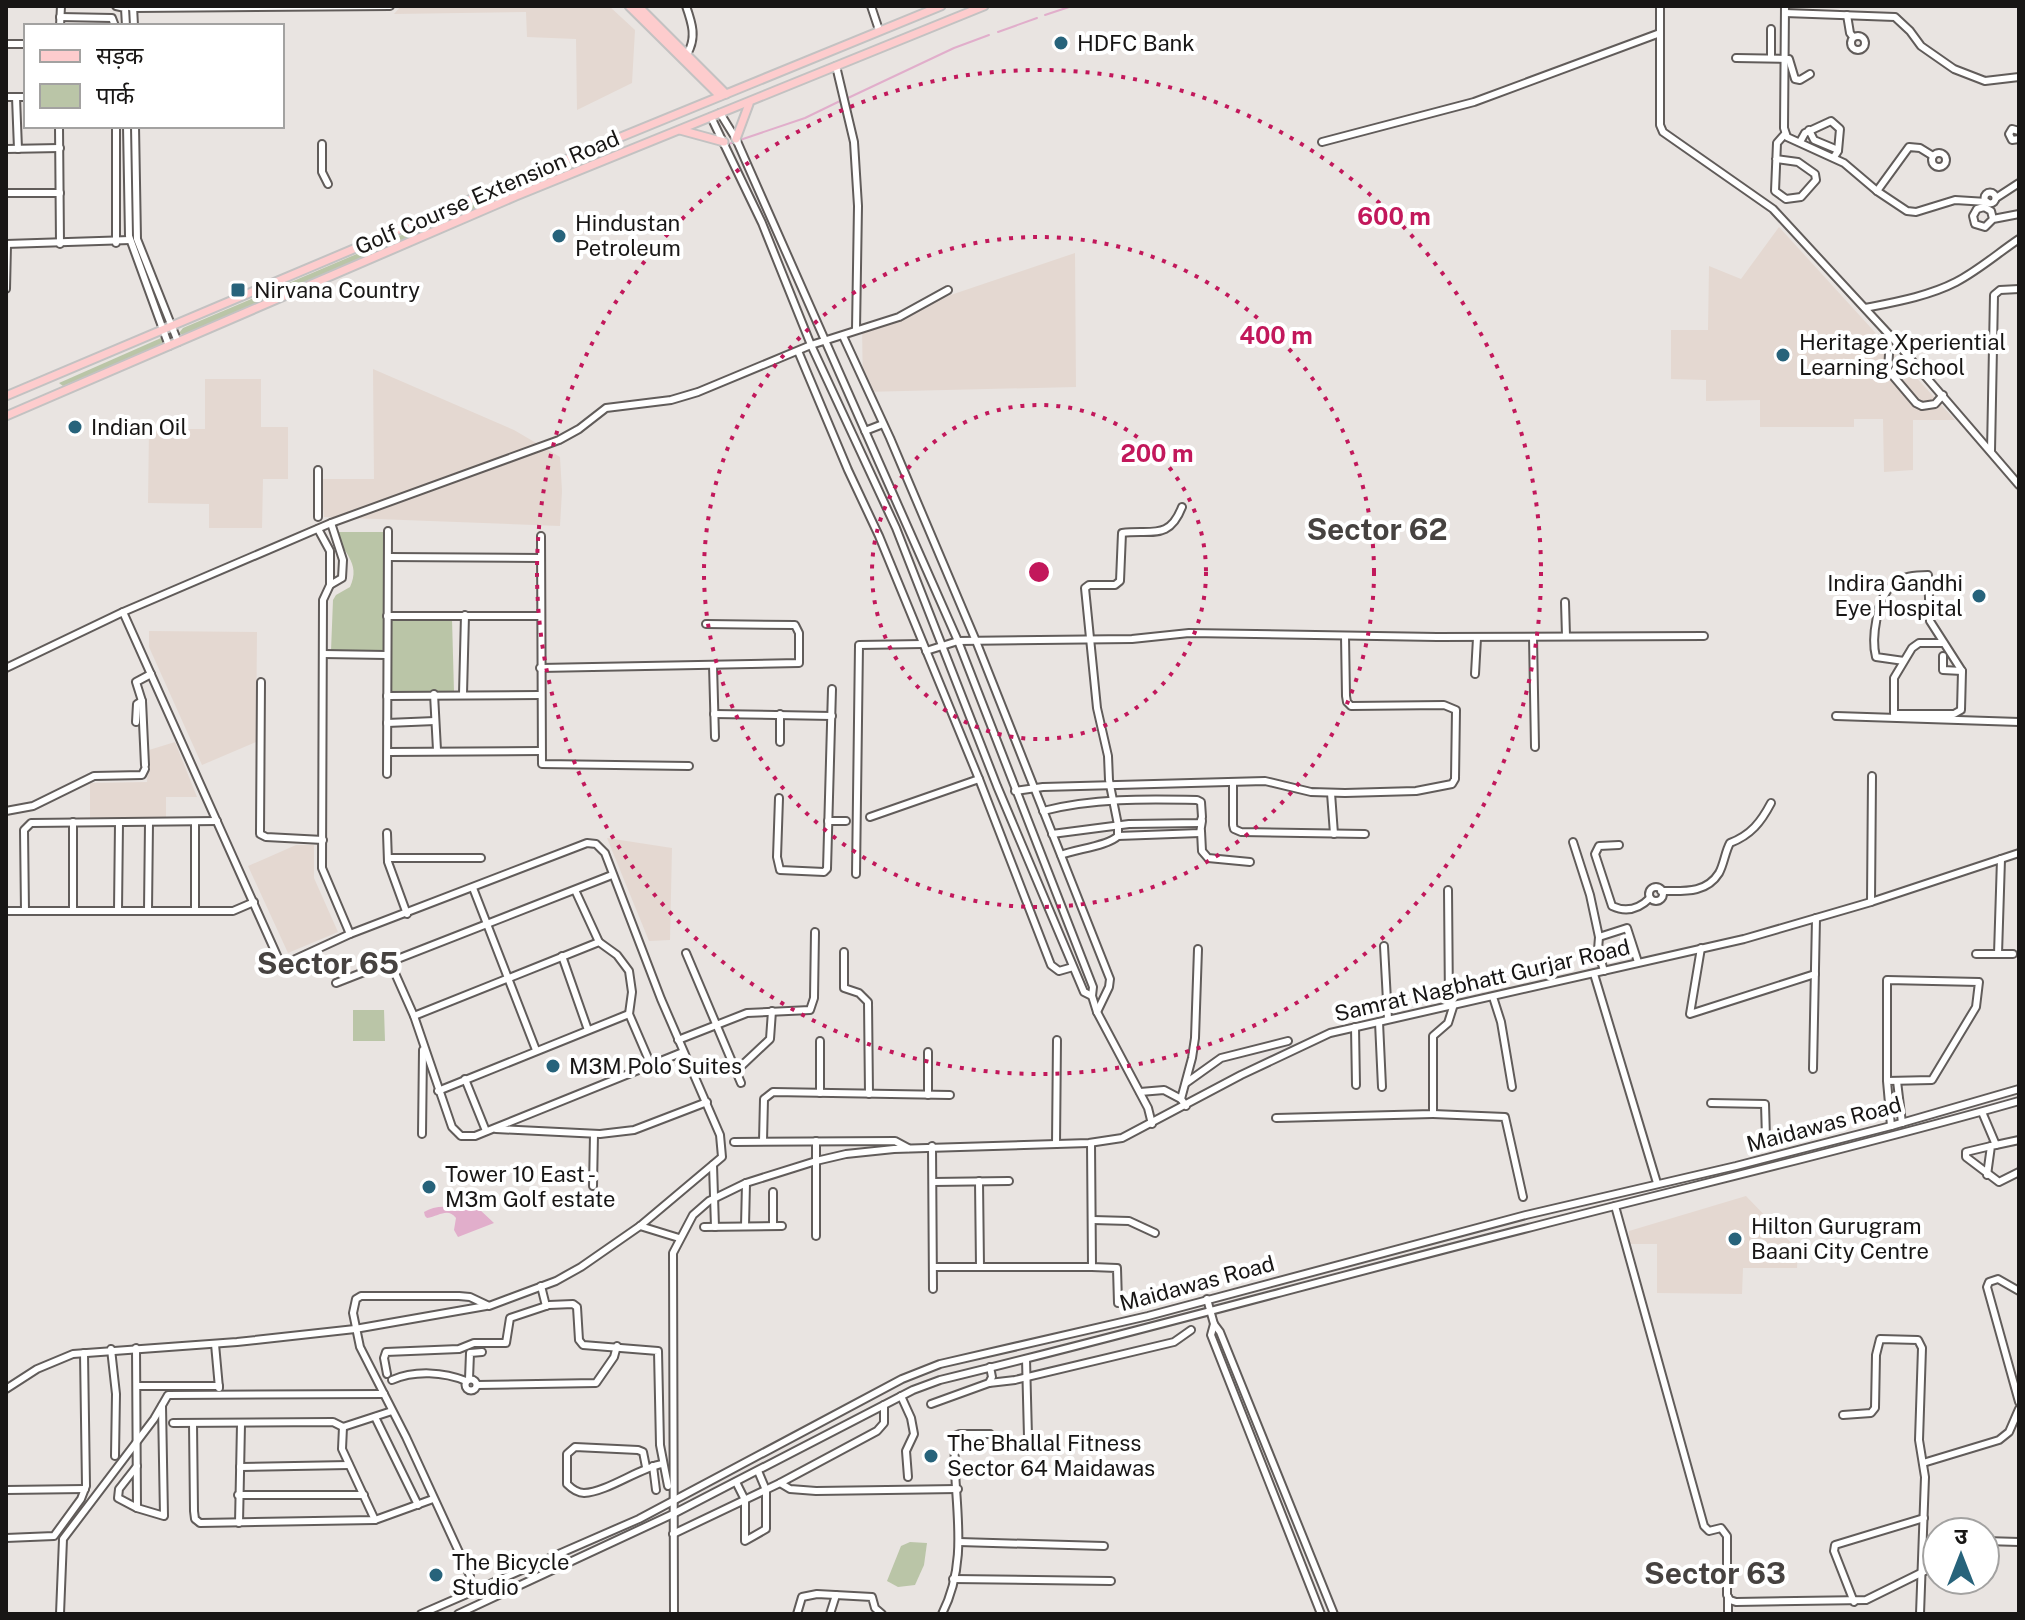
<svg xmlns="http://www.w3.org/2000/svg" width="2025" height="1620" font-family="'Public Sans','Noto Sans Devanagari',sans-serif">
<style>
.built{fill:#e4d8d1}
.green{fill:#bac5a7}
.water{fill:#e1aecb}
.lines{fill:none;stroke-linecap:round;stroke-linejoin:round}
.stream{stroke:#e1aecb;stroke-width:2}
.minor-casing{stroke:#615c5a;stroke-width:10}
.major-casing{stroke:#c3c2c2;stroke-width:11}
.minor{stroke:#fff;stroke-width:6}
.major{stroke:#fdcccd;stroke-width:7}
.ring{fill:none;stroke:#c2185b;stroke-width:4;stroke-dasharray:4 8}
.poi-dot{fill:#27637b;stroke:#fff;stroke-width:3}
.labels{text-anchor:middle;stroke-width:8;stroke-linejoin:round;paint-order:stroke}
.poi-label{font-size:22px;fill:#181615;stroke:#fff;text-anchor:start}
.street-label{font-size:22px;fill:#181615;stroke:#fff}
.district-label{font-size:30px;font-weight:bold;fill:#464240;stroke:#fff}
.centre{fill:#c2185b;stroke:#fff;stroke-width:4}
.ring-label{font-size:24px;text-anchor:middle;font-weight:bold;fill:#c2185b;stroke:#fff;stroke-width:8;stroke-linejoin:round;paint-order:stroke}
</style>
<rect width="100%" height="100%" fill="#e9e4e1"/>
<g class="built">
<path d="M401 6H609L635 30 632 83 577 110 576 39 527 37 526 12 394 14Z"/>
<path d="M1779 227 1955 420H1913V470L1884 472 1883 419H1854V427H1760V400L1706 401V380L1671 379V330H1708L1709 266 1741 279Z"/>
<path d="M1075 253 1076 387 863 392 862 325Z"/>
<path d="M373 369 514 430 560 457 562 491 560 526 324 517 320 479H374Z"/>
<path d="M205 379H261V427H288V479H263L262 528H209V504L148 503 149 429H205Z"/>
<path d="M149 631 257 632 256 742 202 765 149 647Z"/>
<path d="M175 742 197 797H166V818H90V783L147 782 149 750Z"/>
<path d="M607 838 672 848 670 940 649 941Z"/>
<path d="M296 845H314V878L338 932 288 953 248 866Z"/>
<path d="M1746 1196 1798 1250 1797 1268H1743L1742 1294 1657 1293V1244H1629V1231Z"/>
</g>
<g class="green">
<path d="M535 178H540V183L183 335 179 333 183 328Z"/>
<path d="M161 338H164L166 341 163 344 63 386 59 383Z"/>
<path d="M336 532H386V652L331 651 333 600 336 595 350 587C362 562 341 552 336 532Z"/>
<path d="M452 619 454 692 391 693 390 620Z"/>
<path d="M353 1010H384L385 1041H353Z"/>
<path d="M910 1542 927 1543 924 1565 915 1585 898 1587 887 1581 901 1546Z"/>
</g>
<path class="water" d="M468 1206 479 1209 494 1223 458 1237 454 1230 456 1218C448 1207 439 1216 427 1218L425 1216 424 1212C434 1206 448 1205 459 1210Z"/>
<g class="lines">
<g class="stream">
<path d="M1045 15 1069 7"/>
<path d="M998 32 1037 18"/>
<path d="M848 98 954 48 989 35"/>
<path d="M740 140 805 118 840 101"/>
<path d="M729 144 734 142"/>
</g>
<defs>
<g id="minor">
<path d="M116 6 125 8 126 26"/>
<path d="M125 6 134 8 390 6"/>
<path d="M133 6 134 26"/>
<path d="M686 6C692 23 697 38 687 54"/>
<path d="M871 6 879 30"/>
<path d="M1660 6V125L1663 132 1773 209 1895 341 2019 485"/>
<path d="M1785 6 1784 128 1787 137 1844 163 1877 191 1907 211 1916 212 1955 200 1987 202"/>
<path d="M1785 13 1895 17 1910 31 1921 46 1954 69 1985 81 2019 77"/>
<path d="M1847 15 1850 33 1853 37"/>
<path d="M60 17 112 18 115 26"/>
<path d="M60 26 61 6"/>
<circle cx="1858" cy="43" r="7"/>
<path d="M6 44H26"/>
<path d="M1736 58 1789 59 1795 79 1800 80 1810 74"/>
<path d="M1771 58V29"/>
<path d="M836 66 854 142 858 206 856 330"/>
<path d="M6 97H26"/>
<path d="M16 97 18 149"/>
<path d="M720 113 736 139 958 641 1093 987 1092 996 1097 1012 1148 1108 1152 1124"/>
<path d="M711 117 762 223 811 345 896 528 997 786 1084 992 1092 996"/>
<path d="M59 126 60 244"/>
<path d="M116 126V243"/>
<path d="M127 126 129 236 169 346"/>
<path d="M135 126 137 239 178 342"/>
<path d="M1809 130 1814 140 1838 150"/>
<path d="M2019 131 2012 129 2009 134 2012 140 2019 139"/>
<path d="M1322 142 1474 102 1660 33"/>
<path d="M1800 142 1805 133 1831 121 1840 129 1838 151 1834 157"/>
<path d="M322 144V172L328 184"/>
<path d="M6 149 60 148"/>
<circle cx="1939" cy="160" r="7"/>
<path d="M1776 159 1798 162 1815 174 1816 180 1801 197 1786 199 1775 191 1777 143 1785 134"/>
<path d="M1877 191 1909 147 1920 148 1933 156"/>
<circle cx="1990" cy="198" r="5.5"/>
<path d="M6 193H60"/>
<path d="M1996 198 2019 183"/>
<path d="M1993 219 1991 211 1984 207 1977 209 1973 216 1975 224 1985 227 1993 219 2019 214"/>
<path d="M6 244 130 240"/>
<path d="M6 289 7 244"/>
<path d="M1865 308C1895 302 1929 296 1956 282 1979 270 1998 253 2019 239"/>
<path d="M843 336 890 438 976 641 1110 979 1109 987 1097 1012"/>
<path d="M798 351 848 470 879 536 979 779 1051 965 1059 971 1073 967"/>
<path d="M1889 354 1888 370 1916 403 1922 406 1935 404 1943 395"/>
<path d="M865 431 883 424"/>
<path d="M1991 451 1994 295 2000 290 2019 289"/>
<path d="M318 470V517"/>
<path d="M331 523 343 560 342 578 330 585 323 600 322 868 350 934"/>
<path d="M318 529 330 551V585"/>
<path d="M541 536 542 764 689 766"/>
<path d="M388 557 541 558"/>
<path d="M1565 602 1566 636"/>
<path d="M123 612 279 960 283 963 289 962 350 934 587 843 596 844 605 853 661 999 720 1135 722 1157 640 1226 581 1267 556 1281 489 1306 470 1297 459 1296H361L356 1299 353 1313 360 1347 406 1437 470 1576"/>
<path d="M387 616H540"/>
<path d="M1533 637 1535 747"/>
<path d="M926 651 958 641 1132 639 1189 633 1437 637 1704 636"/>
<path d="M324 654 386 655"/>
<path d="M1943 656V670L1962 671"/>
<path d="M1904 661 1876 657C1871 638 1877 599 1892 585 1902 576 1915 575 1928 575L1930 621 1962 671 1961 710 1954 714H1894V678L1912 648 1919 643H1944"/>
<path d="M713 665 715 737"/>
<path d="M6 668 123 612 331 523 559 440 579 429 606 408 671 400 698 392 811 345 899 317 948 290"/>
<path d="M540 668 799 663V633L795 625 706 624"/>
<path d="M1475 674 1477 638"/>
<path d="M261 682 260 834 266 837 323 840"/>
<path d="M434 694 437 750"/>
<path d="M463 694 465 615"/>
<path d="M387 696 540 695"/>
<path d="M714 714 832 716"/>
<path d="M780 714V742"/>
<path d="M1836 716 2019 722"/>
<path d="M136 722 137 704 142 701"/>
<path d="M387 723 435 721"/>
<path d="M388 752 540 751"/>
<path d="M145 765 142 701 136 682 151 674"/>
<path d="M387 774 388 531"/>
<path d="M1233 782V825L1234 829 1241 832 1365 834"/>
<path d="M1015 791 1043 787 1265 781 1311 792 1345 793 1416 791 1452 784 1455 779 1456 710 1444 705 1351 706 1347 702 1346 696 1345 636"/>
<path d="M1331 793 1334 834"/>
<path d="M779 798 777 857 780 870 824 872 827 869 832 689"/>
<path d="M6 811 33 806 94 776 142 775 145 769"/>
<path d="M1043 811C1093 798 1145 799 1197 800L1201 802 1202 817 1200 823 1129 824 1052 834"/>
<path d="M870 817 979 779"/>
<path d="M828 821H846"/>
<path d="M195 823V911"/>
<path d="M1201 831 1202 851 1208 858 1250 862"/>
<path d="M387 833 388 862 407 914"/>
<path d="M1118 836 1200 833 1202 821"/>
<path d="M1573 842 1590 895 1599 937 1627 928 1638 962"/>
<path d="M1619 845 1599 846 1595 854 1612 906C1627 913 1639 909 1650 898"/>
<path d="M1061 855C1076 849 1108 846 1118 836V825L1109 780 1108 756 1097 708 1085 588 1089 585H1115L1120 581 1122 533C1151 529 1169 541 1182 507"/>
<path d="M388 858H481"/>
<path d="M856 874 859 645 923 644"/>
<circle cx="1656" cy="894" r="7"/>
<path d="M473 888 536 1050"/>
<path d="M575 890 599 942"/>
<path d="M1448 890 1449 1005"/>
<path d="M1661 891C1683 891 1706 894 1719 873 1724 864 1725 852 1730 843 1751 835 1761 822 1771 803"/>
<path d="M1871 902 1872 776"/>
<path d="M73 910V822"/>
<path d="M118 910 119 823"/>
<path d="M148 910 149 823"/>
<path d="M6 911H233L254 902"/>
<path d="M25 911 24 830 31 823 217 821"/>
<path d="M1599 937 1598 950 1604 971"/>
<path d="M1384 946 1388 1019"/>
<path d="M1701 948 1690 1014 1815 974"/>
<path d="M844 952V988L859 993 868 1002 869 1094"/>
<path d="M686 953 741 1083"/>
<path d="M1976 954H2013"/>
<path d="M1998 954 2001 859"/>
<path d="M562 956 588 1030"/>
<path d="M390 962 414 1016 452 1127 461 1136H475L683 1052"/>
<path d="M1594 974 1657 1183"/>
<path d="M336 983 612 875"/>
<path d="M1493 997 1501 1022 1512 1087"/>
<path d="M414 1016 599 942 617 955 629 971 632 992 629 1014 651 1065"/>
<path d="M1379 1022 1382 1087"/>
<path d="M1355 1027 1356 1085"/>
<path d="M678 1040 747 1013 810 1010 814 998 815 932"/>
<path d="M820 1041V1093"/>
<path d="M1813 1069 1816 918"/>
<path d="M736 1071 770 1039 772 1011"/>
<path d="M465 1079 486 1131"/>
<path d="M1887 1081 1932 1080 1976 1007 1979 982 1887 980V1081L1891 1126"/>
<path d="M1897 1081 1902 1123"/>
<path d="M1186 1083 1221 1058 1288 1041"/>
<path d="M438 1091 629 1014"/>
<path d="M1140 1092 1164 1090 1181 1099"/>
<path d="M928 1095V1052"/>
<path d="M1711 1103 1765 1104 1766 1138"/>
<path d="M1186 1106 1181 1099 1192 1058 1195 1038 1198 949"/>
<path d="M1982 1112 1996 1145"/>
<path d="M1433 1114 1505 1117 1523 1197"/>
<path d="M1276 1118 1433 1114V1036L1448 1023 1454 1004"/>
<path d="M496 1129 600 1134 634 1130 707 1102"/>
<path d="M422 1134 423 1050"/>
<path d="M763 1141 764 1099 773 1092 950 1095"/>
<path d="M734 1142 895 1141 908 1148"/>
<path d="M1091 1143 1092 1267 1117 1268 1118 1303"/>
<path d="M1056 1144 1057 1040"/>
<path d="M932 1146 933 1289"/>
<path d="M1991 1146 1966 1152V1157L1999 1182 2019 1172"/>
<path d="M713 1165 715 1227"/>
<path d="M1987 1175 1991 1146 2019 1140"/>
<path d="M979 1181 980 1267"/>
<path d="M933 1182 1009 1181"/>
<path d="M593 1186 594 1134"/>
<path d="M1615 1206 1704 1526 1709 1531 1721 1528 1727 1536V1595L1730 1600 1736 1602 1866 1600 1937 1565"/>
<path d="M1093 1220 1129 1221 1155 1233"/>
<path d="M640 1226 679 1238"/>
<path d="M745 1226 746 1183"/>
<path d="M773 1226V1192"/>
<path d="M704 1227 782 1226"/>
<path d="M816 1236V1141"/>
<path d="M933 1267H1092"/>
<path d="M541 1286 546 1306"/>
<path d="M2019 1291 1998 1279 1989 1282 1987 1287 2019 1402"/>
<path d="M1207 1299 1214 1324 1220 1332 1334 1614"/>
<path d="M1214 1324 1211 1335 1321 1614"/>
<path d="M215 1344 219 1388"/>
<path d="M136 1348 137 1508"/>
<path d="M111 1349 116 1394 115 1456"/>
<path d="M1026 1359 1028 1437"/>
<path d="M387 1374 384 1358 386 1352 459 1349 474 1343H506L510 1318 549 1305 573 1304 577 1307 579 1340 583 1345 658 1351 660 1445 668 1486"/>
<path d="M469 1379 470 1353 482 1352"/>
<circle cx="471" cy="1385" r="5.5"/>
<path d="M392 1380C415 1370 444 1372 466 1381"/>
<path d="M989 1383 1015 1380 1174 1342 1191 1330"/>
<path d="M477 1385 596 1383 614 1357 617 1346"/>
<path d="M137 1386H219"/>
<path d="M6 1389 37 1369 73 1354 237 1342 355 1329 486 1306"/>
<path d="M901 1396 911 1418 914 1434 906 1451 908 1477"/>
<path d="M931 1404 989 1383 992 1377 990 1367"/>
<path d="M1843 1415 1871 1413 1875 1408 1876 1355 1880 1339 1918 1340 1922 1348 1919 1440 1925 1477 1920 1614"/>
<path d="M375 1417 418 1505"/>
<path d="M173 1423 333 1422 343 1427 392 1411"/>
<path d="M193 1423 194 1511 195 1519 200 1523 375 1520 433 1499"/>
<path d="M343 1427 342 1449 375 1520"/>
<path d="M1923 1463 1999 1440 2009 1432 2019 1409"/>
<path d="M137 1466 119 1489 118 1498 137 1508 164 1516 162 1406"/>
<path d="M653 1466 656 1490"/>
<path d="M240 1467 349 1465"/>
<path d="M646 1467 643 1452 638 1450 575 1447 567 1454V1484C572 1489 577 1493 584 1493 607 1492 639 1468 662 1464"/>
<path d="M736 1482 745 1500V1541L766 1529V1490L758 1471"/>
<path d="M780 1483 790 1489 816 1491 958 1489"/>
<path d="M6 1490 85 1489"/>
<path d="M238 1495H364"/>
<path d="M239 1523 241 1424"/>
<path d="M673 1534 780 1483 877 1431 884 1423V1405"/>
<path d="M6 1538 54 1536 81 1499 86 1486 84 1353"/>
<path d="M1985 1541 2019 1542"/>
<path d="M959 1542 1104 1546"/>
<path d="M953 1579 1111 1581"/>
<path d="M1854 1602 1834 1551 1835 1545 1924 1518"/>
<path d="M60 1614 63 1539 154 1419 168 1395 384 1394"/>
<path d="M421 1614 639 1519 902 1379 940 1364 1148 1316 1526 1215 1736 1166 1891 1126 2019 1089"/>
<path d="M458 1614 673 1514 913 1390 940 1380C1138 1332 1334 1277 1532 1227 1695 1185 1858 1147 2019 1101"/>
<path d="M674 1614 673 1253 693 1215 709 1201 746 1183 816 1161 846 1154 894 1149 1089 1143 1122 1138 1241 1075 1330 1033 1744 939 1871 902 2019 853"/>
<path d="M797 1614 802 1597 817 1594 872 1597 875 1608 882 1614"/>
<path d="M830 1614 836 1595"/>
<path d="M942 1614C972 1555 951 1496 955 1436L960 1434H990"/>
<path d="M1728 1614V1597"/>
</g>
<g id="major">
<path d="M629 6 720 96"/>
<path d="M638 6 726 94"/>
<path d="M680 130 724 142"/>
<path d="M736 139 749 104"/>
<path d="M6 396 545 168 941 6"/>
<path d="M6 416 516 196 984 6"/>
</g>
</defs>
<use href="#minor" class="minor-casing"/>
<use href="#major" class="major-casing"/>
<use href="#minor" class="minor"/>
<use href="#major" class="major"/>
</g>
<g class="ring">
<circle cx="1039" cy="572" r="167"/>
<circle cx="1039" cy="572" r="335"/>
<circle cx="1039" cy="572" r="502"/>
</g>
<g class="poi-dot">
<circle cx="1061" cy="43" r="8"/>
<circle cx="559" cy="236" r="8"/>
<rect x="230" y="282" width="16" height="16" rx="4"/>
<circle cx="1783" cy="355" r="8"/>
<circle cx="75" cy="427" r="8"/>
<circle cx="1979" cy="596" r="8"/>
<circle cx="553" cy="1066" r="8"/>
<circle cx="429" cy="1187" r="8"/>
<circle cx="1735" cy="1239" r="8"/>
<circle cx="931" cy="1456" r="8"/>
<circle cx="436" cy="1575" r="8"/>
</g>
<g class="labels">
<g class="poi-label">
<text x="1077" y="51">HDFC Bank</text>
<text x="575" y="231">Hindustan<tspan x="575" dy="25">Petroleum</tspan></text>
<text x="254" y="298">Nirvana Country</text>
<text x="1799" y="350">Heritage Xperiential<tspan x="1799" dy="25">Learning School</tspan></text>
<text x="91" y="435">Indian Oil</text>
<text x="1963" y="591" text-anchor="end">Indira Gandhi<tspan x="1963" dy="25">Eye Hospital</tspan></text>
<text x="569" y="1074">M3M Polo Suites</text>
<text x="445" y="1182">Tower 10 East -<tspan x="445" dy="25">M3m Golf estate</tspan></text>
<text x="1751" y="1234">Hilton Gurugram<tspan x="1751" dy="25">Baani City Centre</tspan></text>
<text x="947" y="1451">The Bhallal Fitness<tspan x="947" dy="25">Sector 64 Maidawas</tspan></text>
<text x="452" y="1570">The Bicycle<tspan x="452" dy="25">Studio</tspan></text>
</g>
<g class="street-label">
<text transform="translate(487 192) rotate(-23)" y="8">Golf Course Extension Road</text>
<text transform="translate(1482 980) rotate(-13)" y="8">Samrat Nagbhatt Gurjar Road</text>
<text transform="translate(1824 1124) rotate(-15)" y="8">Maidawas Road</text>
<text transform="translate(1197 1283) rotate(-15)" y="8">Maidawas Road</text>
</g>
<g class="district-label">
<text x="1377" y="540">Sector 62</text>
<text x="328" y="974">Sector 65</text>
<text x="1715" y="1584">Sector 63</text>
</g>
</g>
<circle cx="1039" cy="572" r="12" class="centre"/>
<g class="ring-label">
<text x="1394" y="225">600 m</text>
<text x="1276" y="344">400 m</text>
<text x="1157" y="462">200 m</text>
</g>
<rect width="2025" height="1620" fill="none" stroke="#181615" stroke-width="16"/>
<rect x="24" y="24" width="260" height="104" fill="#ffffff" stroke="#a3a2a1" stroke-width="2"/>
<rect x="40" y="50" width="40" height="12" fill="#fdcccd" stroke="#a3a2a1" stroke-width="2"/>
<text x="96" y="64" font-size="24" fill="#181615">सड़क</text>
<rect x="40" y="84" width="40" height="24" fill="#bac5a7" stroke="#a3a2a1" stroke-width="2"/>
<text x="96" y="104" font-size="24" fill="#181615">पार्क</text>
<g transform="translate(1961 1556)"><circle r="38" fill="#ffffff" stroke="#a3a2a1" stroke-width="2"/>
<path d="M0-6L14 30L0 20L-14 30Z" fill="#27637b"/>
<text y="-12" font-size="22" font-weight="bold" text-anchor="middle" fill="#181615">उ</text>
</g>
</svg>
